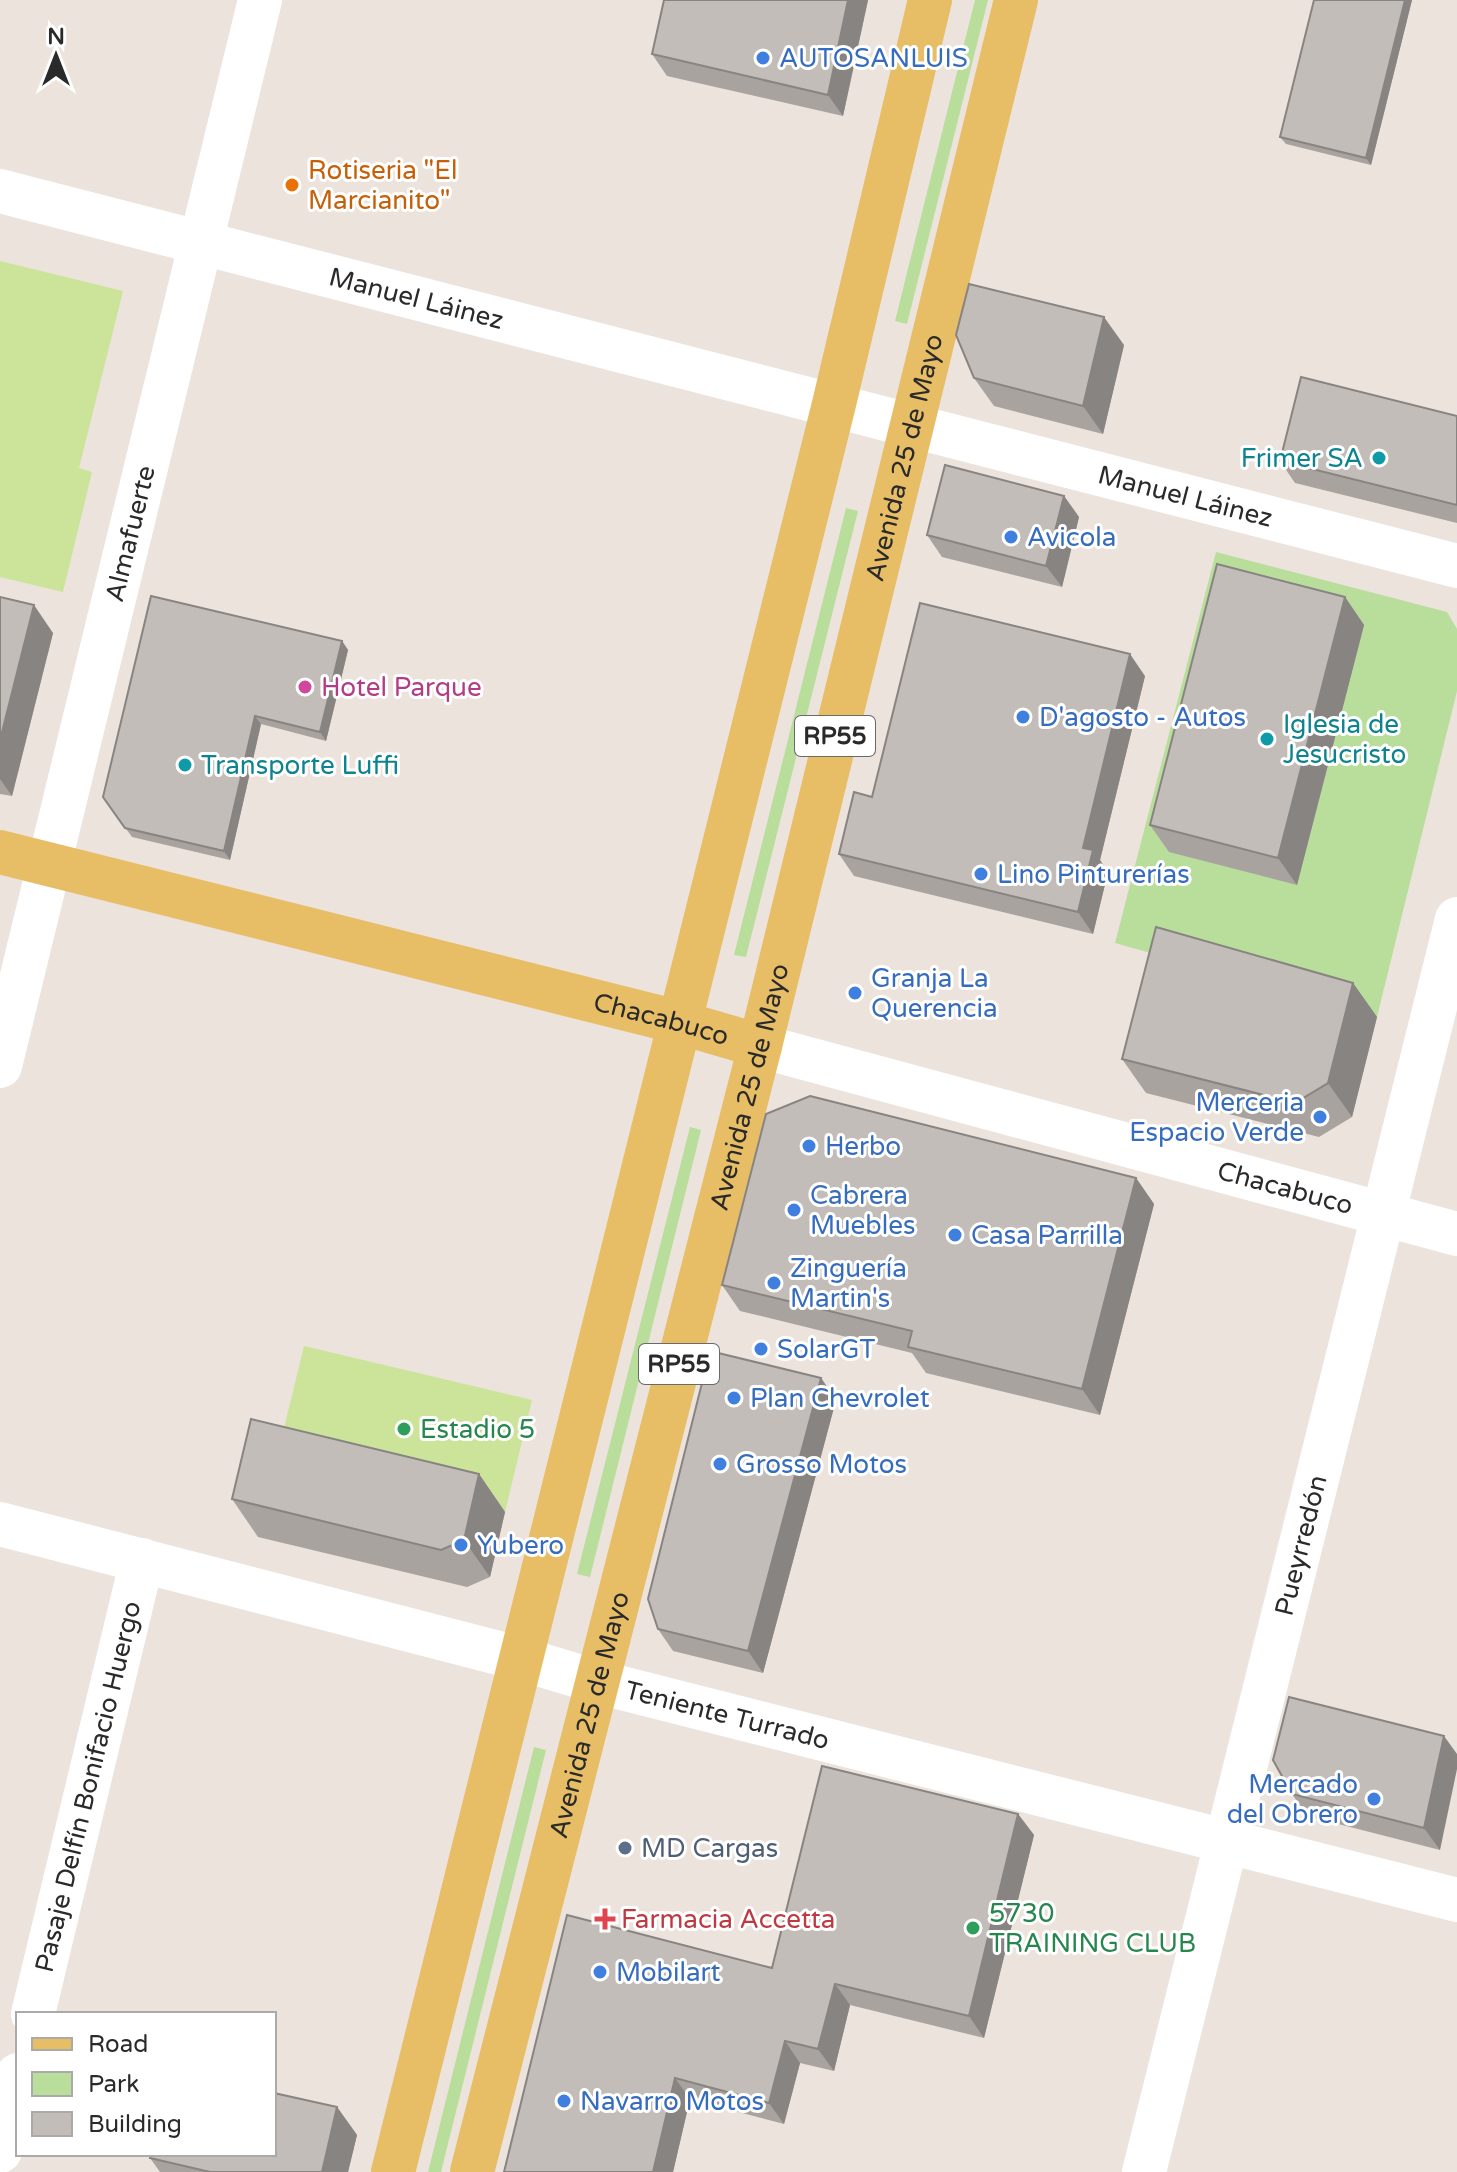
<svg xmlns="http://www.w3.org/2000/svg" width="1457" height="2172" font-family="'Varela Round',sans-serif">
<style>
.green{fill:#b9de9c}
.pitch{fill:#cbe499}
.lines{fill:none;stroke-linecap:round;stroke-linejoin:round}
.minor{stroke:#fff;stroke-width:44}
.major{stroke:#e7bd66;stroke-width:44}
.wall{fill:#a8a39f}
.shaded-wall{fill:#888482}
.building{fill:#c3bdb9;stroke:#888482;stroke-width:2}
.shop-dot{fill:#3f7fe0;stroke:#fff;stroke-width:3}
.food-dot{fill:#e8710a;stroke:#fff;stroke-width:3}
.culture-dot{fill:#0f9aa8;stroke:#fff;stroke-width:3}
.hotel-dot{fill:#d1479c;stroke:#fff;stroke-width:3}
.leisure-dot{fill:#2e9e5b;stroke:#fff;stroke-width:3}
.service-dot{fill:#5c6f8a;stroke:#fff;stroke-width:3}
.health-dot{fill:#e0444e;stroke:#fff;stroke-width:3}
.labels{text-anchor:middle;stroke-width:6;stroke-linejoin:round;paint-order:stroke}
.shield{fill:#fff;stroke:#6a6a6a;stroke-width:2}
.shield-label{font-size:24px;font-weight:bold;fill:#2a2a2a}
.shop-label{font-size:26px;fill:#366cbe;stroke:#fff;text-anchor:start}
.food-label{font-size:26px;fill:#c56008;stroke:#fff;text-anchor:start}
.street-label{font-size:26px;fill:#2a2a2a;stroke:#fff}
.culture-label{font-size:26px;fill:#0d838f;stroke:#fff;text-anchor:start}
.hotel-label{font-size:26px;fill:#b23c85;stroke:#fff;text-anchor:start}
.leisure-label{font-size:26px;fill:#27864d;stroke:#fff;text-anchor:start}
.service-label{font-size:26px;fill:#4e5e75;stroke:#fff;text-anchor:start}
.health-label{font-size:26px;fill:#be3a42;stroke:#fff;text-anchor:start}
</style>
<rect width="100%" height="100%" fill="#ebe3dc"/>
<g class="green">
<path d="M975 0H988L907 324 895 321Z"/>
<path d="M846 508 858 511 746 957 734 955Z"/>
<path d="M1216 552 1447 612 1457 629V691L1377 1017 1115 943Z"/>
<path d="M690 1127 701 1130 590 1577 577 1574Z"/>
<path d="M534 1747 546 1750 441 2172H428Z"/>
</g>
<g class="pitch">
<path d="M0 261 123 291 79 468 92 472 63 592 0 577Z"/>
<path d="M304 1346 532 1400 505 1512 277 1457Z"/>
</g>
<g class="lines">
<g class="minor">
<path id="s1" d="M0 191 1457 566"/>
<path id="s2" d="M760 1046 1457 1234"/>
<path id="s3" d="M0 1066 260 0"/>
<path id="s4" d="M0 1524 518 1658 598 1682 1457 1900"/>
<path id="s5" d="M33 2014 142 1560"/>
<path d="M0 2151 18 2075"/>
<path id="s6" d="M1144 2172 1457 919"/>
</g>
<g class="major">
<path id="s7" d="M0 852 678 1022 760 1046"/>
<path d="M393 2172 834 404 930 0"/>
<path id="s8" d="M472 2172 760 1046 1016 0"/>
</g>
</g>
<g class="wall">
<path d="M868 0 843 116 667 76 652 54Z"/>
<path d="M1314 0H1412L1371 165 1286 144 1280 137Z"/>
<path d="M1124 345 1103 434 994 406 974 378Z"/>
<path d="M1457 416V523L1295 483 1280 461Z"/>
<path d="M1064 496 1079 517 1062 587 942 557 927 535Z"/>
<path d="M0 597 53 633 12 796 0 794Z"/>
<path d="M1345 597 1364 625 1297 885 1169 852 1150 825Z"/>
<path d="M342 641 348 650 326 741 261 724 230 860 132 837 103 797Z"/>
<path d="M1145 676 1100 860 1108 872 1093 934 854 876 839 854 872 797Z"/>
<path d="M1353 983 1377 1017 1352 1117 1319 1137 1146 1093 1122 1059Z"/>
<path d="M1136 1178 1154 1204 1100 1415 926 1373 912 1353 740 1311 722 1285Z"/>
<path d="M821 1378 836 1400 763 1673 673 1651 658 1629Z"/>
<path d="M479 1474 505 1512 490 1577 467 1587 258 1537 232 1499Z"/>
<path d="M1444 1736 1440 1850 1307 1816 1292 1794Z"/>
<path d="M1018 1814 1034 1835 984 2038 850 2005 834 2071 800 2063 784 2124 690 2099 673 2172H504L772 1968Z"/>
<path d="M337 2107 357 2135 348 2172H160L150 2158Z"/>
</g>
<g class="shaded-wall">
<path d="M848 0H868L843 116 828 95Z"/>
<path d="M1405 0H1412L1371 165 1366 158Z"/>
<path d="M1104 317 1124 345 1103 434 1083 406Z"/>
<path d="M1064 496 1079 517 1062 587 1046 566Z"/>
<path d="M1345 597 1364 625 1297 885 1278 858Z"/>
<path d="M34 605 53 633 12 796 0 779V740Z"/>
<path d="M342 641 348 650 326 741 320 732Z"/>
<path d="M1130 654 1145 676 1100 860 1108 872 1093 934 1078 912 1083 848Z"/>
<path d="M255 716 261 724 230 860 224 851Z"/>
<path d="M1353 983 1377 1017 1352 1117 1328 1083Z"/>
<path d="M1136 1178 1154 1204 1100 1415 1082 1389Z"/>
<path d="M821 1378 836 1400 763 1673 748 1651Z"/>
<path d="M479 1474 505 1512 490 1577 464 1540Z"/>
<path d="M1444 1736 1457 1754V1769L1440 1850 1424 1828Z"/>
<path d="M1018 1814 1034 1835 984 2038 969 2016Z"/>
<path d="M835 1984 850 2005 834 2071 818 2049Z"/>
<path d="M785 2041 800 2063 784 2124 769 2103Z"/>
<path d="M675 2078 690 2099 673 2172H653Z"/>
<path d="M337 2107 357 2135 348 2172H322Z"/>
</g>
<g class="building">
<path d="M664 0H848L828 95 652 54Z"/>
<path d="M1314 0H1405L1366 158 1280 137Z"/>
<path d="M969 284 1104 317 1083 406 974 378 956 335Z"/>
<path d="M1301 377 1457 416V505L1280 461Z"/>
<path d="M945 465 1064 496 1046 566 927 535Z"/>
<path d="M1217 564 1345 597 1278 858 1150 825Z"/>
<path d="M151 596 342 641 320 732 255 716 224 851 125 828 103 797Z"/>
<path d="M0 597 34 605 0 740Z"/>
<path d="M920 603 1130 654 1083 848 1093 850 1078 912 839 854 854 792 872 797Z"/>
<path d="M1156 927 1353 983 1328 1083 1295 1103 1122 1059Z"/>
<path d="M810 1096 1136 1178 1082 1389 908 1347 912 1331 722 1285 766 1114Z"/>
<path d="M710 1351 821 1378 748 1651 658 1629 648 1599Z"/>
<path d="M251 1419 479 1474 464 1540 441 1550 232 1499Z"/>
<path d="M1289 1697 1444 1736 1424 1828 1292 1794 1273 1760Z"/>
<path d="M822 1766 1018 1814 969 2016 835 1984 818 2049 785 2041 769 2103 675 2078 653 2172H504L567 1915 772 1968Z"/>
<path d="M274 2093 337 2107 322 2172H210L150 2158 151 2154H274Z"/>
</g>
<g class="shop-dot">
<circle cx="763" cy="58" r="8"/>
<circle cx="1011" cy="537" r="8"/>
<circle cx="1023" cy="717" r="8"/>
<circle cx="981" cy="874" r="8"/>
<circle cx="855" cy="993" r="8"/>
<circle cx="1320" cy="1117" r="8"/>
<circle cx="809" cy="1146" r="8"/>
<circle cx="794" cy="1210" r="8"/>
<circle cx="955" cy="1235" r="8"/>
<circle cx="774" cy="1283" r="8"/>
<circle cx="761" cy="1349" r="8"/>
<circle cx="734" cy="1398" r="8"/>
<circle cx="720" cy="1464" r="8"/>
<circle cx="461" cy="1545" r="8"/>
<circle cx="1374" cy="1799" r="8"/>
<circle cx="600" cy="1972" r="8"/>
<circle cx="564" cy="2101" r="8"/>
</g>
<circle class="food-dot" cx="292" cy="185" r="8"/>
<g class="culture-dot">
<circle cx="1379" cy="458" r="8"/>
<circle cx="1267" cy="739" r="8"/>
<circle cx="185" cy="765" r="8"/>
</g>
<circle class="hotel-dot" cx="305" cy="687" r="8"/>
<g class="leisure-dot">
<circle cx="404" cy="1429" r="8"/>
<circle cx="973" cy="1928" r="8"/>
</g>
<circle class="service-dot" cx="625" cy="1848" r="8"/>
<path class="health-dot" d="M601 1907h8v8h8v8h-8v8h-8v-8h-8v-8h8z"/>
<g class="labels">
<g class="shield">
<rect x="795" y="716" width="80" height="40" rx="6"/>
<rect x="639" y="1344" width="80" height="40" rx="6"/>
</g>
<g class="shield-label">
<text x="835" y="744">RP55</text>
<text x="679" y="1372">RP55</text>
</g>
<g class="shop-label">
<text x="779" y="67">AUTOSANLUIS</text>
<text x="1027" y="546">Avicola</text>
<text x="1039" y="726">D'agosto - Autos</text>
<text x="997" y="883">Lino Pinturerías</text>
<text x="871" y="987">Granja La<tspan x="871" dy="30">Querencia</tspan></text>
<text x="1304" y="1111" text-anchor="end">Merceria<tspan x="1304" dy="30">Espacio Verde</tspan></text>
<text x="825" y="1155">Herbo</text>
<text x="810" y="1204">Cabrera<tspan x="810" dy="30">Muebles</tspan></text>
<text x="971" y="1244">Casa Parrilla</text>
<text x="790" y="1277">Zinguería<tspan x="790" dy="30">Martin's</tspan></text>
<text x="777" y="1358">SolarGT</text>
<text x="750" y="1407">Plan Chevrolet</text>
<text x="736" y="1473">Grosso Motos</text>
<text x="477" y="1554">Yubero</text>
<text x="1358" y="1793" text-anchor="end">Mercado<tspan x="1358" dy="30">del Obrero</tspan></text>
<text x="616" y="1981">Mobilart</text>
<text x="580" y="2110">Navarro Motos</text>
</g>
<g class="food-label">
<text x="308" y="179">Rotiseria "El<tspan x="308" dy="30">Marcianito"</tspan></text>
</g>
<g class="street-label">
<text dy="9" stroke="none"><textPath href="#s1" startOffset="430">Manuel Láinez</textPath></text>
<text dy="9" stroke="none"><textPath href="#s8" startOffset="1768">Avenida 25 de Mayo</textPath></text>
<text dy="9" stroke="none"><textPath href="#s1" startOffset="1224">Manuel Láinez</textPath></text>
<text dy="9" stroke="none"><textPath href="#s3" startOffset="548">Almafuerte</textPath></text>
<text dy="9" stroke="none"><textPath href="#s7" startOffset="682">Chacabuco</textPath></text>
<text dy="9" stroke="none"><textPath href="#s8" startOffset="1120">Avenida 25 de Mayo</textPath></text>
<text dy="9" stroke="none"><textPath href="#s2" startOffset="544">Chacabuco</textPath></text>
<text dy="9" stroke="none"><textPath href="#s6" startOffset="646">Pueyrredón</textPath></text>
<text dy="9" stroke="none"><textPath href="#s8" startOffset="472">Avenida 25 de Mayo</textPath></text>
<text dy="9" stroke="none"><textPath href="#s4" startOffset="752">Teniente Turrado</textPath></text>
<text dy="9" stroke="none"><textPath href="#s5" startOffset="234">Pasaje Delfín Bonifacio Huergo</textPath></text>
</g>
<g class="culture-label">
<text x="1363" y="467" text-anchor="end">Frimer SA</text>
<text x="1283" y="733">Iglesia de<tspan x="1283" dy="30">Jesucristo</tspan></text>
<text x="201" y="774">Transporte Luffi</text>
</g>
<g class="hotel-label">
<text x="321" y="696">Hotel Parque</text>
</g>
<g class="leisure-label">
<text x="420" y="1438">Estadio 5</text>
<text x="989" y="1922">5730<tspan x="989" dy="30">TRAINING CLUB</tspan></text>
</g>
<g class="service-label">
<text x="641" y="1857">MD Cargas</text>
</g>
<g class="health-label">
<text x="621" y="1928">Farmacia Accetta</text>
</g>
</g>
<rect x="16" y="2012" width="260" height="144" fill="#ffffff" stroke="#aaaaaa" stroke-width="2"/>
<rect x="32" y="2038" width="40" height="12" fill="#e7bd66" stroke="#aaaaaa" stroke-width="2"/>
<text x="88" y="2052" font-size="24" fill="#2a2a2a">Road</text>
<rect x="32" y="2072" width="40" height="24" fill="#b9de9c" stroke="#aaaaaa" stroke-width="2"/>
<text x="88" y="2092" font-size="24" fill="#2a2a2a">Park</text>
<rect x="32" y="2112" width="40" height="24" fill="#c3bdb9" stroke="#aaaaaa" stroke-width="2"/>
<text x="88" y="2132" font-size="24" fill="#2a2a2a">Building</text>
<g transform="translate(56 56)" stroke="#ffffff" stroke-width="6" paint-order="stroke">
<path d="M0-6L14 30L0 20L-14 30Z" fill="#2a2a2a"/>
<text y="-12" font-size="22" font-weight="bold" text-anchor="middle" fill="#2a2a2a">N</text>
</g>
</svg>
